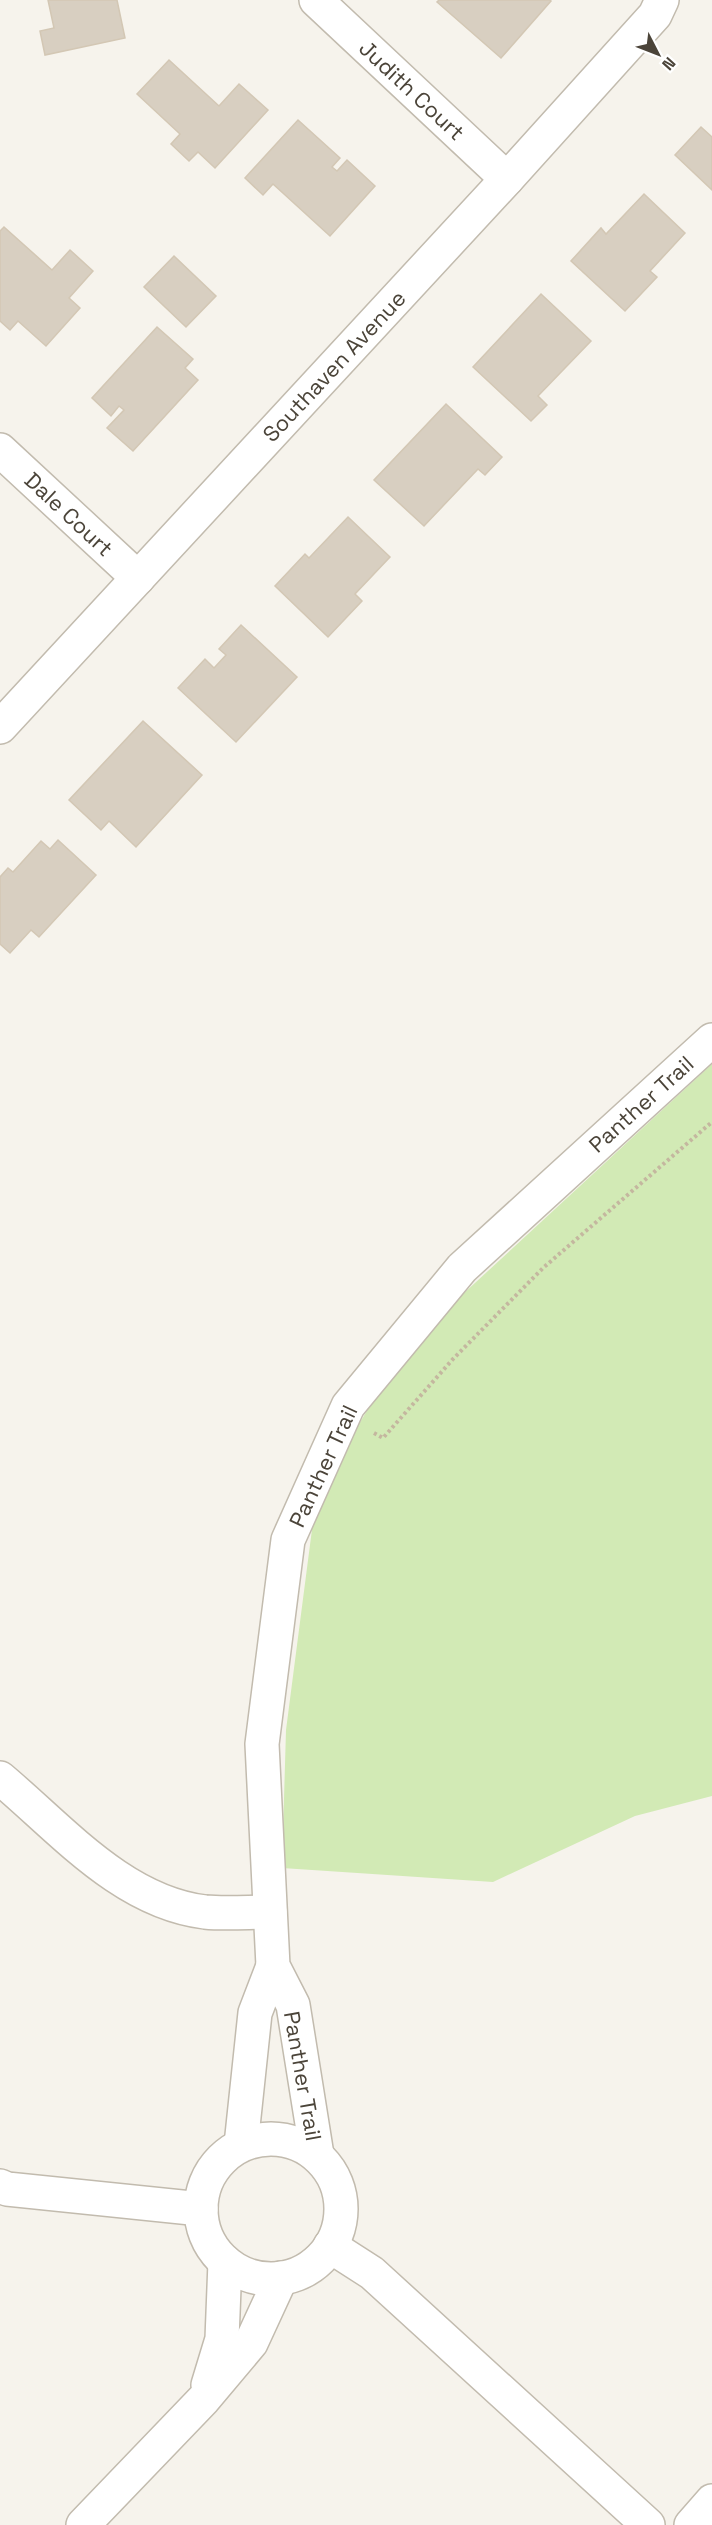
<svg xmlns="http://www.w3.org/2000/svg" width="712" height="2525" font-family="'Space Grotesk',sans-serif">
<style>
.green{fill:#d2eab5}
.building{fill:#d8cfc1;stroke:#d3c7b4;stroke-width:1.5}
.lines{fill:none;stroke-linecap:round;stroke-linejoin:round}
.minor-casing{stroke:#c2bbae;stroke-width:36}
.path{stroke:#c4b79f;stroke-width:4;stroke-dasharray:3 3;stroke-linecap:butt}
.minor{stroke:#fff;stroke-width:33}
.labels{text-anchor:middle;stroke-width:6;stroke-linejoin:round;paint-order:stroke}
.street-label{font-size:22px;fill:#4b4439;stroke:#fff}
</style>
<rect width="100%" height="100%" fill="#f6f3ec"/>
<path class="green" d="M712 1064V1796L635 1816 493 1882 282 1868 286 1730 314 1514 338 1459 380 1389 436 1319Z"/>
<g class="building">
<path d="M48 0H117L125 38 45 55 40 31 54 28Z"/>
<path d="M439 0H550L551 1 501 58 437 2Z"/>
<path d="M169 60 219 106 239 84 268 110 215 168 198 152 189 161 171 144 180 134 137 94Z"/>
<path d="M298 120 340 158 332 167 337 171 347 160 375 186 330 236 273 184 263 195 245 178Z"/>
<path d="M701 127 712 137V190L675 155Z"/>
<path d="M644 194 685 233 650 271 657 277 625 311 571 261 601 228 606 234Z"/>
<path d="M4 227 52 270 70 250 93 271 69 298 80 308 46 346 18 321 10 330 0 321V231Z"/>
<path d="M174 256 216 296 186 327 144 287Z"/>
<path d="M541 294 591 341 538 396 547 405 531 421 473 367Z"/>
<path d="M157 327 193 359 185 368 198 380 133 451 107 428 124 410 119 406 111 416 92 398Z"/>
<path d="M446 404 502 457 485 475 478 469 424 526 374 480Z"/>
<path d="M348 517 390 557 355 594 362 601 328 637 275 586 305 554 309 558Z"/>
<path d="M241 625 297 677 236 742 178 688 205 659 214 668 226 655 219 649Z"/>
<path d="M143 721 202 775 136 847 109 821 101 830 69 800Z"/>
<path d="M58 840 96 875 39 937 31 930 10 953 0 944V877L8 868 13 872 41 841 50 849Z"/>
</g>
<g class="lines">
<defs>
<g id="minor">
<path d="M316 0 507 179"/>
<path d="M0 450 138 578"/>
<path d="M0 727 507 179 655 15 662 0"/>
<path d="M0 1778C61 1829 122 1902 205 1912 226 1914 249 1912 270 1912"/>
<circle cx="271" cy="2209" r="70"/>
<path d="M241 2145 255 2013 273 1966"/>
<path d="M317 2155 293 2005 273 1966 262 1744 288 1540 348 1406 462 1268 712 1040"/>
<path d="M0 2186 7 2189 201 2209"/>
<path d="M330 2246 372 2273 648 2525"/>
<path d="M208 2385 222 2339 225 2262"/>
<path d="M83 2525 204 2399 251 2343 281 2278"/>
<path d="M691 2525 712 2501"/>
</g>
</defs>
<use href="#minor" class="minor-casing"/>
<path class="path" d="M374 1433 383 1438 453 1359 543 1268 712 1122"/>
<use href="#minor" class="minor"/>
</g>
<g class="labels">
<g class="street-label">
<text transform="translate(412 90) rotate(43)" y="8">Judith Court</text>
<text transform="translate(334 366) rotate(-47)" y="8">Southaven Avenue</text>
<text transform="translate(69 514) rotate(43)" y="8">Dale Court</text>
<text transform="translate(641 1104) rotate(-42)" y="8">Panther Trail</text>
<text transform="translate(323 1466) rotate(-65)" y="8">Panther Trail</text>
<text transform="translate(303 2076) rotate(80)" y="8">Panther Trail</text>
</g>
</g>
<g transform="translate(658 54) rotate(132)" stroke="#ffffff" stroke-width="4.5" paint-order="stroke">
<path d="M0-4.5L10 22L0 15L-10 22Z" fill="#4b4439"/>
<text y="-9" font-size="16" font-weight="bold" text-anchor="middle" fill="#4b4439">N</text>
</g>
</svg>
